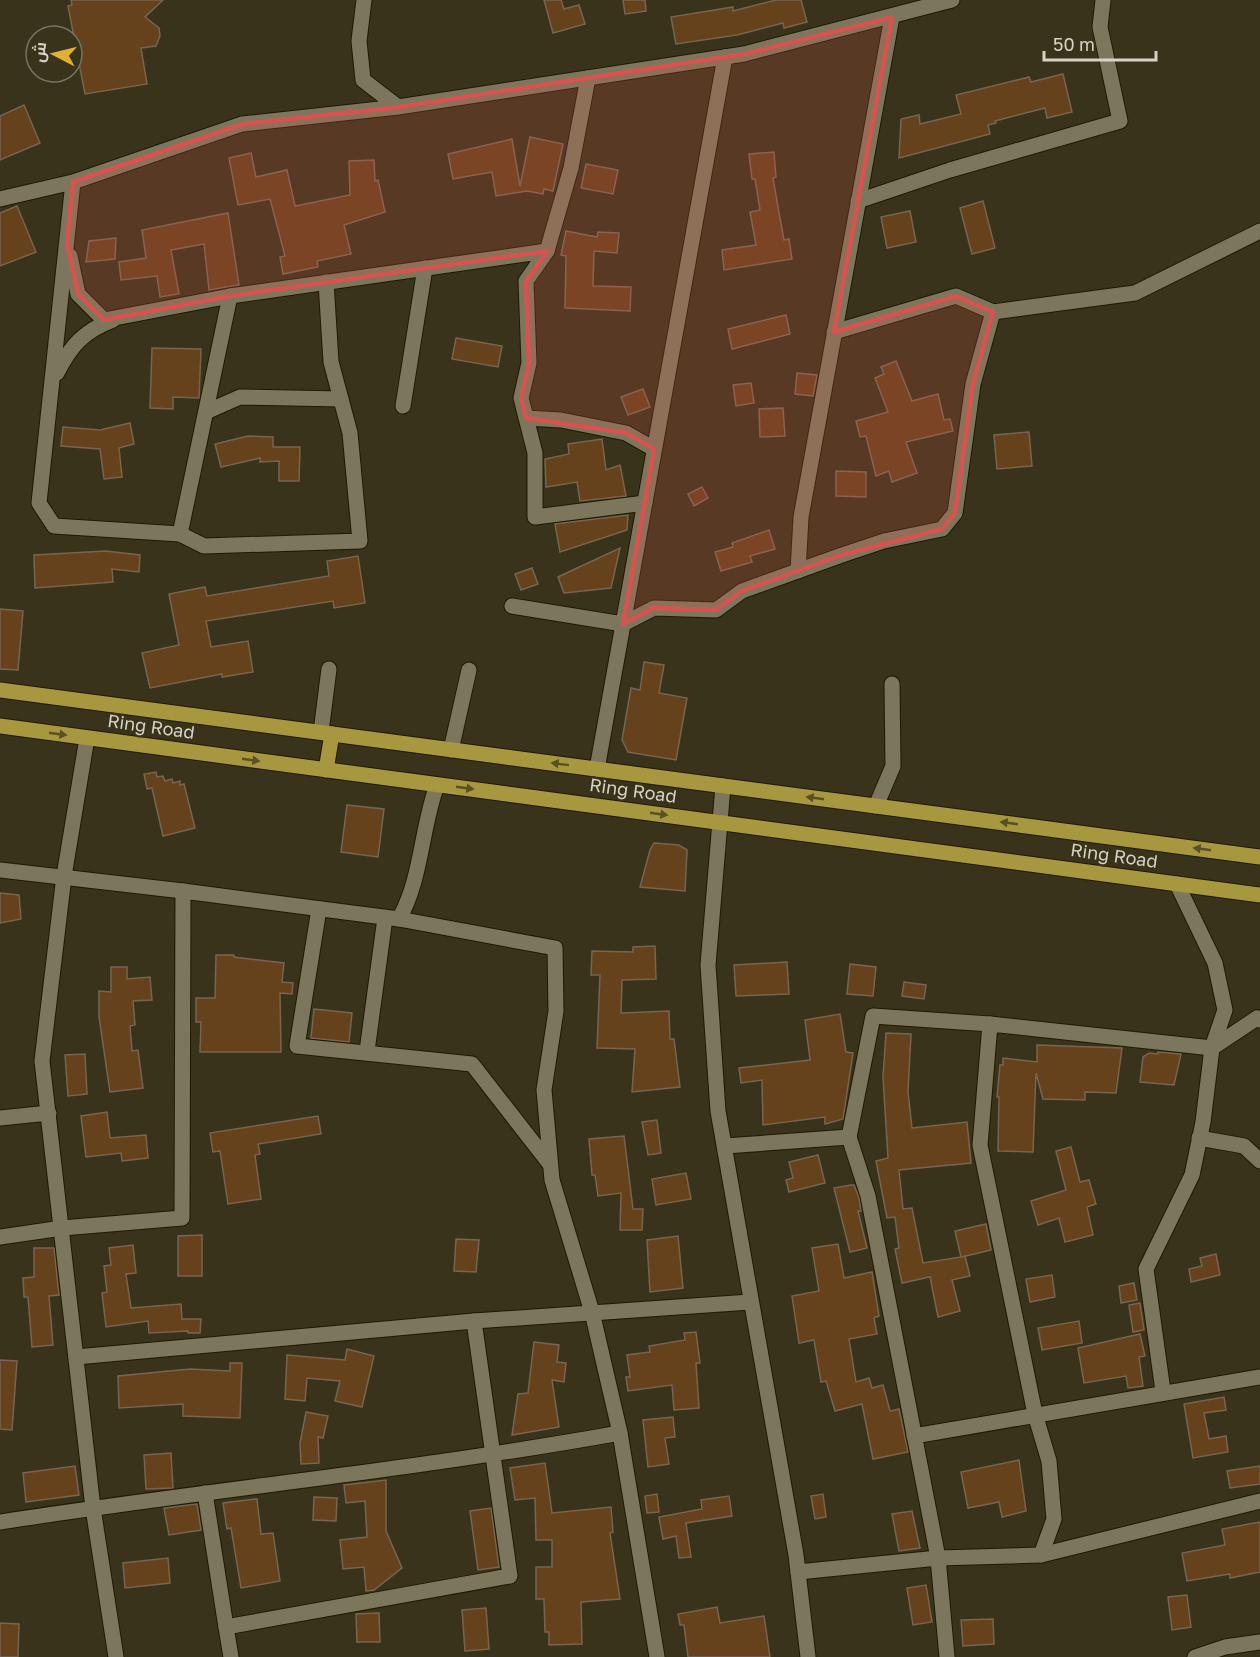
<svg xmlns="http://www.w3.org/2000/svg" width="1260" height="1657" font-family="'Golos Text',Cairo,sans-serif">
<style>
.building{fill:#65421b;stroke:#786450;stroke-width:1.5}
.lines{fill:none;stroke-linecap:round;stroke-linejoin:round}
.minor-casing{stroke:#201a03;stroke-width:17}
.major-casing{stroke:#201a03;stroke-width:17}
.minor{stroke:#7c775c;stroke-width:15}
.major{stroke:#a7973f;stroke-width:15}
.oneway{fill:#595125}
.marked{fill:#d6534f;fill-opacity:0.2;stroke:#d6534f;stroke-width:4.5;stroke-linejoin:round}
.labels{text-anchor:middle;stroke-width:4.5;stroke-linejoin:round;paint-order:stroke}
.street-label{font-size:18px;fill:#d6d3c4;stroke:#38331a}
</style>
<rect width="100%" height="100%" fill="#38331a"/>
<g class="building">
<path d="M71 0H163L145 17 159 28 160 36 156 46 141 48 147 84 85 94 68 6 72 5Z"/>
<path d="M544 0H561L564 9 579 5 585 24 553 33Z"/>
<path d="M623 0H645L646 11 625 14Z"/>
<path d="M776 0H801L807 22 784 28 783 23 737 35 676 44 671 17 733 7V11Z"/>
<path d="M1063 74 1072 112 1047 118 1045 108 995 121 996 123 988 125 990 134 899 158 901 119 919 115 920 124 961 114 956 95 1029 77 1031 82Z"/>
<path d="M24 105 40 143 0 160V116Z"/>
<path d="M530 137 563 144 553 191 544 189 543 194 527 191 496 196 492 172 453 179 448 154 512 139 520 186Z"/>
<path d="M774 152 776 177 773 178 778 207 784 240 789 239 792 259 724 270 722 250 756 245 750 212 760 210 755 179H752L749 154Z"/>
<path d="M251 153 256 177 287 170 295 206 350 195 349 161 374 160 375 181 378 180 385 212 344 225 351 254 317 261 318 267 283 274 280 257 285 256 270 199 238 205 229 158Z"/>
<path d="M586 164 618 170 613 194 581 188Z"/>
<path d="M983 201 995 248 972 254 960 208Z"/>
<path d="M17 206 36 252 0 266V213Z"/>
<path d="M910 211 916 242 887 248 881 217Z"/>
<path d="M228 213 239 285 209 290 204 244 171 250 179 294 160 297 157 276 121 280 119 262 146 258 142 230Z"/>
<path d="M566 231 597 237 598 232 619 233 617 253 594 251 593 286 631 287 630 311 565 308 566 256 561 255Z"/>
<path d="M116 238 115 259 86 262 89 241Z"/>
<path d="M786 315 790 334 732 349 728 329Z"/>
<path d="M456 338 502 346 498 367 452 359Z"/>
<path d="M152 348 201 349 199 398 173 397V409L150 408Z"/>
<path d="M896 361 912 401 938 394 944 420 950 419 953 431 906 442 917 473 892 482 889 471 876 476 866 436 860 437 856 421 888 412 875 378 884 374 881 367Z"/>
<path d="M797 373 817 375 813 396 795 394Z"/>
<path d="M751 383 754 403 736 406 733 385Z"/>
<path d="M643 389 650 407 628 415 621 397Z"/>
<path d="M783 408 785 436 760 437 759 409Z"/>
<path d="M130 423 134 444 119 448 122 477 104 479 100 449 61 446 63 427 100 430Z"/>
<path d="M1029 432 1032 466 997 469 994 435Z"/>
<path d="M248 436 273 437V447H300L299 481H279V461L260 462V458L221 467 215 444Z"/>
<path d="M602 439 606 470 620 465 626 496 580 501 577 482 546 487 545 459 569 454 568 444Z"/>
<path d="M836 471 866 472V497L836 496Z"/>
<path d="M702 487 708 498 694 506 688 494Z"/>
<path d="M628 515 627 530 560 552 555 524Z"/>
<path d="M769 530 775 549 750 556 752 562 721 571 715 552 733 547 732 543Z"/>
<path d="M620 548 611 588 564 593 558 577Z"/>
<path d="M106 551 140 555 139 572 112 569 113 582 35 588 34 555Z"/>
<path d="M358 556 365 603 334 608 333 601 206 621 211 647 248 641 253 672 222 677V674L150 688 142 653 179 645 169 594 205 587 207 596 329 576 327 561Z"/>
<path d="M532 568 538 584 521 590 515 574Z"/>
<path d="M0 609 23 611 18 670 0 669Z"/>
<path d="M644 662 664 665 659 693 687 698 676 760 628 752 622 740 631 688 640 690Z"/>
<path d="M156 772 157 777 163 776 165 781 172 779 173 783 180 781V785L184 784 195 828 163 836 152 788 147 789 144 774Z"/>
<path d="M347 805 384 809 378 857 341 852Z"/>
<path d="M654 843 679 845 687 850 685 891 640 887 650 850Z"/>
<path d="M0 893 19 895 21 919 0 923Z"/>
<path d="M655 946 656 979 622 980 621 1013 669 1011 670 1039H674L680 1087 632 1092 635 1049 597 1048 600 975H591L592 951 633 952V947Z"/>
<path d="M216 955H234V957L284 963 282 982 293 983 292 994 280 993 281 1052H200L201 1022H196V998H215Z"/>
<path d="M787 962 789 994 736 996 734 965Z"/>
<path d="M850 964 876 967 873 996 847 994Z"/>
<path d="M111 967H127V979L150 977 152 1000 133 1001 135 1025 130 1026 132 1051 138 1050 143 1088 110 1092 99 1017V991L111 992Z"/>
<path d="M904 982 926 985 924 999 902 996Z"/>
<path d="M314 1009 352 1013 349 1042 311 1038Z"/>
<path d="M840 1014 846 1052 853 1053 843 1119 825 1124V1117L763 1125 762 1080 741 1083 739 1068 810 1060 805 1020Z"/>
<path d="M886 1033 911 1034 908 1092 912 1128 967 1122 971 1163 899 1170 903 1209 912 1208 923 1263 961 1257 955 1231 986 1224 991 1250 962 1257 965 1256 970 1276 952 1280 960 1311 938 1317 930 1277 902 1283 895 1249 899 1248 895 1217 887 1218 876 1161 888 1158 883 1077Z"/>
<path d="M1037 1045 1122 1048 1116 1093 1085 1092V1100L1043 1099 1036 1073 1033 1152 998 1151 999 1097H997L1000 1065H1003V1058L1037 1062Z"/>
<path d="M1158 1052 1181 1054 1174 1085 1140 1082 1143 1057 1149 1053 1158 1054Z"/>
<path d="M85 1054 87 1094 68 1096 65 1055Z"/>
<path d="M107 1112 110 1138 146 1135 148 1158 122 1161 121 1153 86 1157 81 1116Z"/>
<path d="M318 1116 321 1134 258 1144 260 1154 255 1155 261 1199 228 1204 220 1151 213 1152 210 1133Z"/>
<path d="M657 1120 661 1153 648 1155 642 1122Z"/>
<path d="M624 1136 633 1209H643L642 1230H620L621 1193 598 1196 595 1175H592L589 1139Z"/>
<path d="M1071 1147 1080 1182 1089 1180 1096 1204 1087 1207 1093 1235 1065 1242 1059 1218 1038 1225 1031 1201 1066 1190 1056 1151Z"/>
<path d="M818 1155 825 1183 789 1192 786 1180 793 1178 789 1162Z"/>
<path d="M686 1173 691 1199 656 1205 652 1179Z"/>
<path d="M851 1185H854L859 1198 861 1211H858L867 1248 850 1252 834 1188Z"/>
<path d="M202 1235V1276H178V1236Z"/>
<path d="M678 1236 683 1288 650 1292 647 1240Z"/>
<path d="M456 1239 479 1240 476 1272 454 1271Z"/>
<path d="M838 1244 844 1278 872 1272 879 1316 874 1318 877 1334 849 1339 856 1382 869 1378 872 1388 883 1385 890 1411 899 1409 908 1452 873 1459 862 1404 835 1411 826 1381 821 1382 814 1340 799 1343 792 1296 819 1291 812 1248Z"/>
<path d="M133 1245 136 1273 126 1274 131 1308 181 1304 182 1319H201L200 1333H188V1331L149 1333 148 1321 106 1327 102 1293 107 1292 104 1266 111 1265 109 1248Z"/>
<path d="M34 1248H54L59 1295 49 1296 53 1345 32 1347 28 1297H24L23 1278 34 1277Z"/>
<path d="M1216 1254 1220 1275 1191 1282 1189 1269 1202 1266 1200 1258Z"/>
<path d="M1052 1275 1055 1297 1030 1302 1026 1279Z"/>
<path d="M1134 1283 1137 1300 1121 1303 1119 1286Z"/>
<path d="M1140 1303 1144 1330 1133 1332 1129 1305Z"/>
<path d="M1079 1321 1082 1343 1042 1350 1038 1328Z"/>
<path d="M696 1332 700 1363H696L699 1408 674 1410 672 1385 628 1391 626 1377H630L627 1355 650 1352 649 1346 685 1340 684 1333Z"/>
<path d="M1140 1334 1145 1356 1139 1357 1143 1386 1128 1388 1126 1376 1084 1383 1078 1348Z"/>
<path d="M534 1342 559 1345 557 1362 566 1363 564 1382 552 1380 559 1427 512 1435 518 1394 528 1393Z"/>
<path d="M347 1349 374 1356 362 1407 335 1401 340 1381 307 1378 305 1401 285 1399 287 1355 345 1360Z"/>
<path d="M0 1360 17 1361 12 1430 0 1429Z"/>
<path d="M230 1363H242L240 1418 183 1416V1404L119 1408 118 1376 190 1369 230 1371Z"/>
<path d="M1224 1397 1226 1410 1204 1413 1209 1439 1226 1436 1228 1452 1193 1458 1184 1404Z"/>
<path d="M306 1412 328 1416 323 1438 318 1437 319 1463 301 1464 300 1443Z"/>
<path d="M673 1417 675 1437 665 1438 669 1464 648 1467 643 1420Z"/>
<path d="M171 1453 173 1488 146 1489 144 1455Z"/>
<path d="M1019 1460 1026 1511 1002 1517 999 1502 968 1508 961 1472Z"/>
<path d="M545 1463 552 1513 611 1507 613 1532 610 1533 620 1599 581 1602 582 1644 549 1645V1632H545L544 1599H536V1567H552V1540H536L535 1498 515 1500 510 1468Z"/>
<path d="M75 1466 79 1495 26 1502 23 1473Z"/>
<path d="M1260 1466V1484L1230 1488 1227 1471Z"/>
<path d="M386 1480V1531L402 1568 374 1590 366 1591 364 1567 343 1569 340 1540 367 1537 365 1501 346 1503 344 1485Z"/>
<path d="M657 1494 659 1512 647 1513 645 1496Z"/>
<path d="M823 1494 826 1517 815 1519 811 1496Z"/>
<path d="M729 1496 732 1516 686 1523 691 1557 679 1558 676 1536 663 1539 659 1517 702 1509 701 1500Z"/>
<path d="M314 1497 337 1498 336 1521 313 1520Z"/>
<path d="M257 1499 261 1534 273 1533 280 1581 241 1588 231 1528 227 1529 223 1503Z"/>
<path d="M197 1504 201 1530 169 1535 164 1508Z"/>
<path d="M491 1508 499 1567 478 1570 470 1511Z"/>
<path d="M912 1511 920 1548 899 1551 892 1514Z"/>
<path d="M1260 1522V1572L1230 1578V1574L1187 1581 1182 1553 1225 1545 1222 1529Z"/>
<path d="M168 1558 170 1583 125 1588 123 1563Z"/>
<path d="M926 1585 932 1622 913 1625 907 1588Z"/>
<path d="M1187 1595 1191 1627 1172 1630 1168 1597Z"/>
<path d="M717 1607 720 1623 764 1616 770 1657H688L684 1625H680L678 1614Z"/>
<path d="M486 1608 489 1649 465 1651 462 1610Z"/>
<path d="M379 1613 380 1642H357L356 1614Z"/>
<path d="M993 1619 994 1644 963 1646 961 1620Z"/>
<path d="M0 1623 19 1624 18 1657H0Z"/>
</g>
<g class="lines">
<defs>
<g id="minor">
<path d="M364 0 359 41 363 80 398 107"/>
<path d="M73 182 39 503 54 526 180 534 230 296 547 251 526 281 529 363 521 398 535 453V517L645 503"/>
<path d="M0 199 73 182 242 124 398 107 744 54 952 0"/>
<path d="M858 201 950 170 1120 121 1100 27 1103 0"/>
<path d="M547 251 571 168 588 78"/>
<path d="M70 256 78 294 104 320 230 296"/>
<path d="M834 332 956 296 993 312 1135 293 1260 231"/>
<path d="M57 373C71 345 84 331 113 320"/>
<path d="M403 406 425 268"/>
<path d="M206 412 240 397 341 399"/>
<path d="M526 418 561 420 626 433 654 449"/>
<path d="M180 534 204 546 360 541 350 433 331 362 326 282"/>
<path d="M798 571 801 517 892 17"/>
<path d="M512 606 623 624 654 608 716 610 742 591 842 555 884 541 942 529 955 513 973 384 993 312"/>
<path d="M321 732 329 669"/>
<path d="M87 738 64 876 42 1061 93 1508 116 1657"/>
<path d="M451 750 469 670"/>
<path d="M597 769 725 57"/>
<path d="M723 786 708 965 718 1111 796 1555 808 1657"/>
<path d="M876 806 893 766 892 684"/>
<path d="M0 870 183 891"/>
<path d="M319 909 297 1046 472 1064 549 1163"/>
<path d="M399 919C422 878 421 829 437 785"/>
<path d="M367 1051 385 918"/>
<path d="M0 1118 49 1113"/>
<path d="M849 1137 873 1016 990 1024"/>
<path d="M1199 1138 1244 1146 1260 1161"/>
<path d="M725 1146 849 1137 868 1196 938 1558 947 1657"/>
<path d="M0 1237 62 1228 182 1218 183 891 399 919 555 948 556 1011 544 1090 552 1180 592 1312 620 1433 657 1657"/>
<path d="M76 1357 474 1321 750 1302"/>
<path d="M1163 1391 1146 1269 1192 1175 1203 1122 1212 1048 1225 1010 1215 963 1177 884"/>
<path d="M914 1436 1260 1377"/>
<path d="M205 1493 226 1627 510 1576 474 1321"/>
<path d="M0 1522C206 1490 414 1470 620 1433"/>
<path d="M1041 1555 1054 1519 1049 1461 1035 1414 980 1145 990 1024 1212 1048 1257 1018 1260 1020"/>
<path d="M798 1572 938 1558 1041 1555 1260 1501"/>
<path d="M226 1627 231 1657"/>
<path d="M1195 1657 1225 1647 1260 1642"/>
</g>
<g id="major">
<path d="M0 690 1260 857"/>
<path d="M0 726 1260 895"/>
<path d="M326 770 332 734"/>
</g>
</defs>
<use href="#minor" class="minor-casing"/>
<use href="#major" class="major-casing"/>
<use href="#minor" class="minor"/>
<use href="#major" class="major"/>
</g>
<defs><path id="oneway-solid" d="M-6-.8H1V-3.2L6.5 0L1 3.2V.8H-6Z" transform="scale(1.5)"/></defs>
<g class="oneway">
<use href="#oneway-solid" transform="translate(58 734) rotate(8)"/>
<use href="#oneway-solid" transform="translate(251 760) rotate(8)"/>
<use href="#oneway-solid" transform="translate(560 764) rotate(-173)"/>
<use href="#oneway-solid" transform="translate(465 788) rotate(8)"/>
<use href="#oneway-solid" transform="translate(815 798) rotate(-172)"/>
<use href="#oneway-solid" transform="translate(659 814) rotate(8)"/>
<use href="#oneway-solid" transform="translate(1009 823) rotate(-172)"/>
<use href="#oneway-solid" transform="translate(1202 849) rotate(-172)"/>
</g>
<path class="marked" d="M892 17 834 332 956 296 993 312 973 384 955 513 942 529 842 555 742 591 716 610 654 608 623 624 654 449 626 433 526 418 521 398 529 363 526 281 547 251 230 296 104 320 78 294 67 243 73 182 242 124 398 107 744 54Z"/>
<g class="labels">
<g class="street-label">
<text transform="translate(151 727) rotate(8)" y="6">Ring Road</text>
<text transform="translate(633 791) rotate(8)" y="6">Ring Road</text>
<text transform="translate(1114 856) rotate(8)" y="6">Ring Road</text>
</g>
</g>
<g transform="translate(54 54) rotate(277)"><circle r="28" fill="#38331a" stroke="#77735e" stroke-width="1.5"/>
<path d="M0-4.5L10 22L0 15L-10 22Z" fill="#e0b034"/>
<text y="-9" font-size="16" font-weight="bold" text-anchor="middle" fill="#d6d3c4">ش</text>
</g>
<path d="M1044 51v9h112v-9" fill="none" stroke="#d6d3c4" stroke-width="3"/>
<text x="1053" y="51" font-size="18" fill="#d6d3c4" stroke="#38331a" stroke-width="4.5" paint-order="stroke">50 m</text>
</svg>
